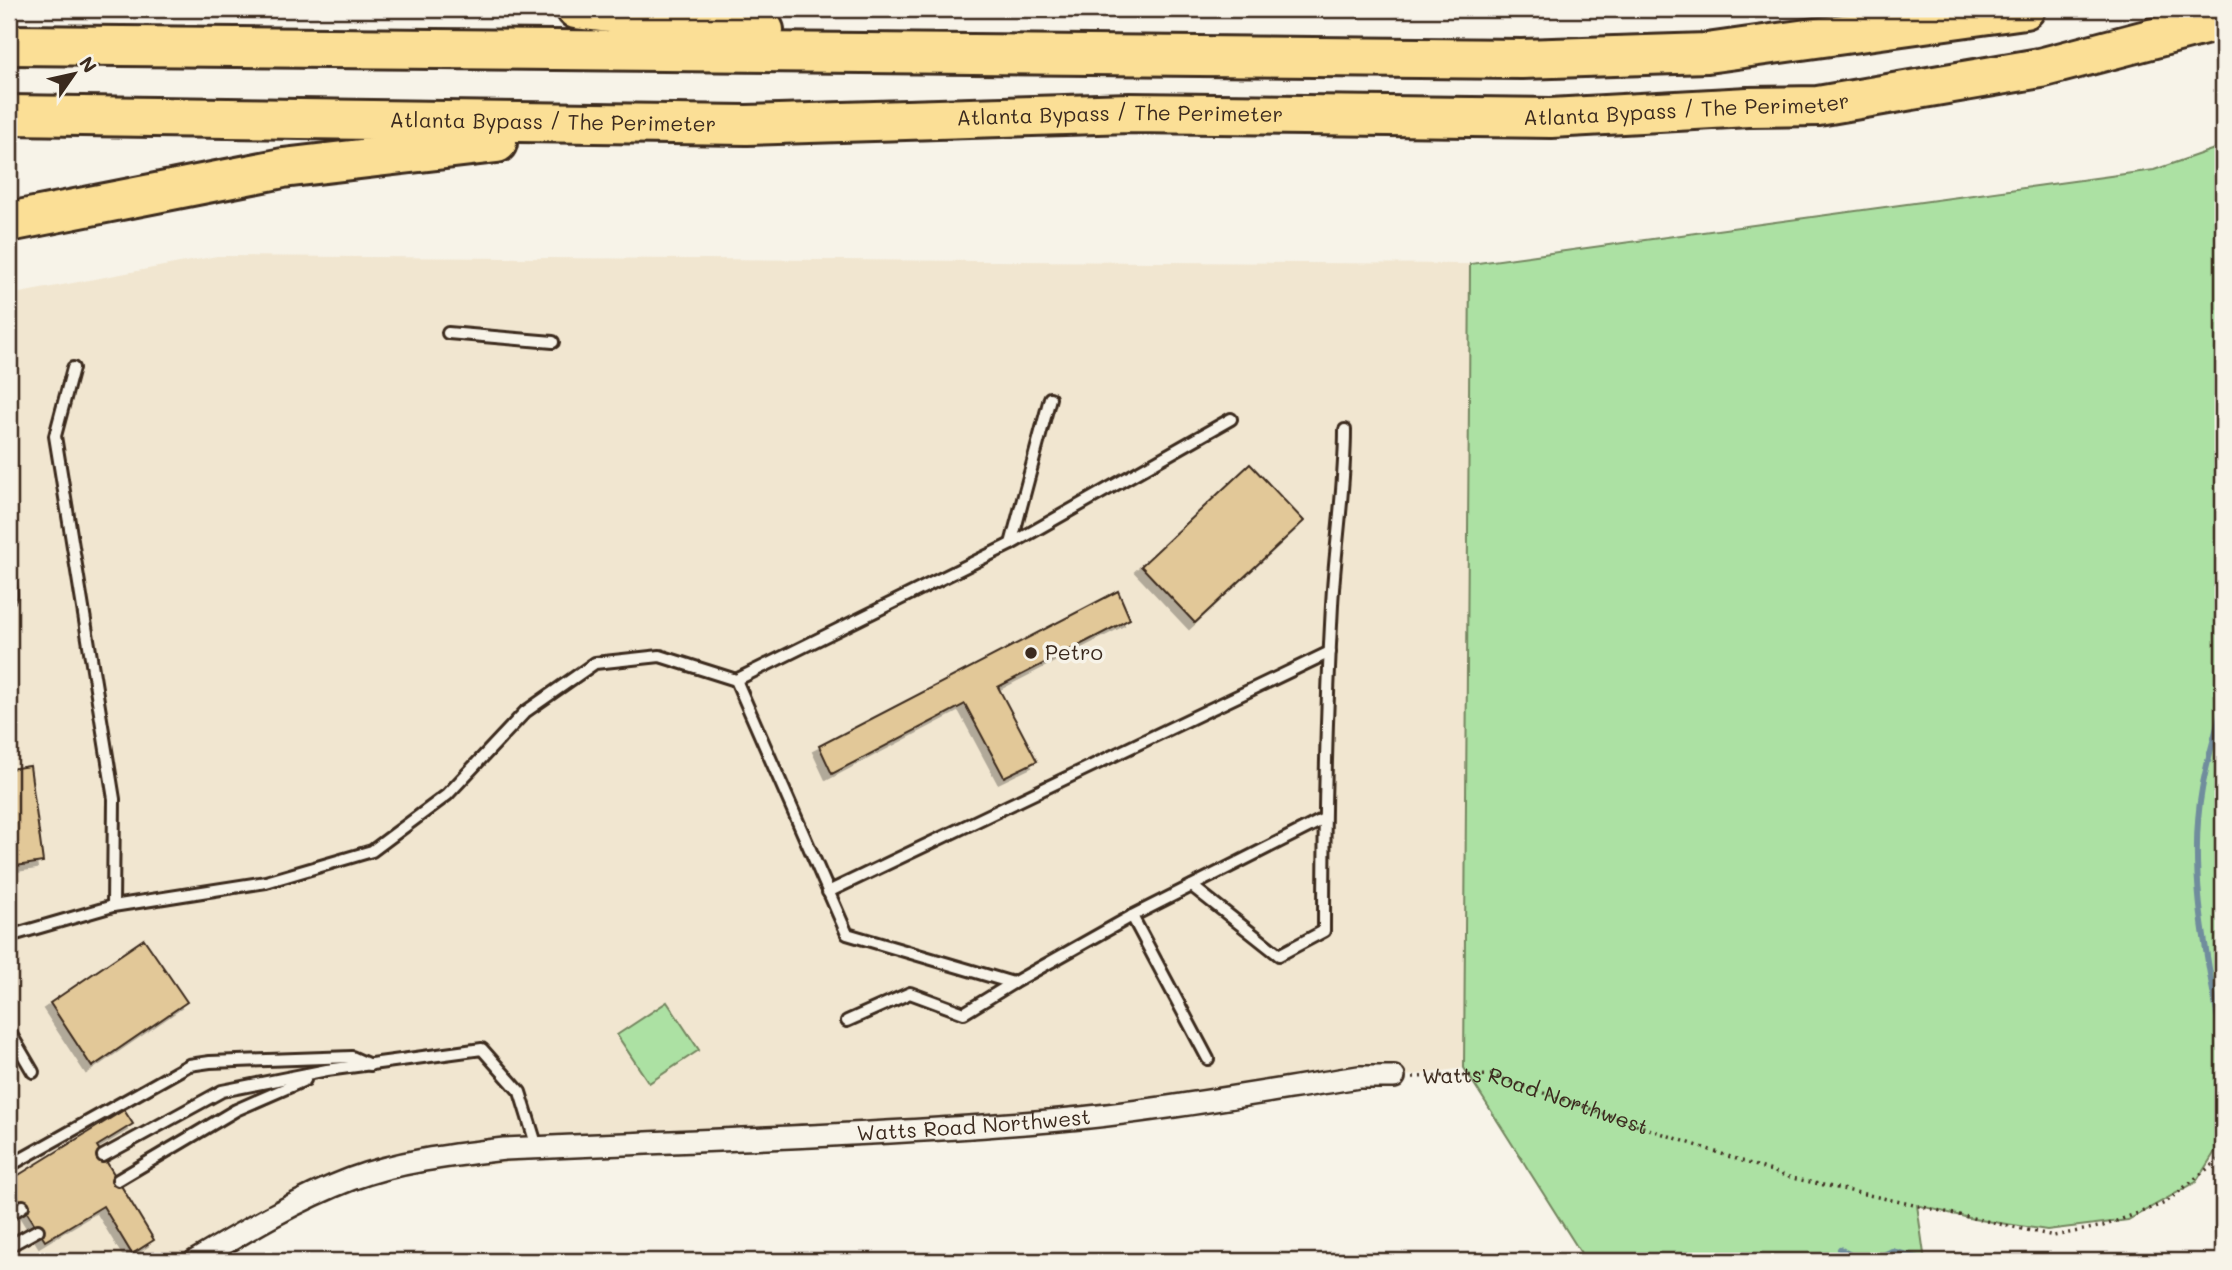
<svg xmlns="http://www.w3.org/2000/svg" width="2232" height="1270" font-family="Mali,sans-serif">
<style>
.built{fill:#f1e6d0}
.green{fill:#ace1a3;stroke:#748660;stroke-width:2}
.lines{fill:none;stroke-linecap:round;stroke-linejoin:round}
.stream{stroke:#6f8d9d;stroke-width:6}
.building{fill:#e2c898;stroke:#3b2a1e;stroke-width:2;filter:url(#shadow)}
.service-casing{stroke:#3b2a1e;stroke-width:16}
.minor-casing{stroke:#3b2a1e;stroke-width:26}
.motorway-casing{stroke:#3b2a1e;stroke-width:44}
.path{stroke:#3b2a1e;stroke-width:3.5;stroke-dasharray:2 5;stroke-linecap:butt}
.service{stroke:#f7f3e8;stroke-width:10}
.minor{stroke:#f7f3e8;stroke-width:21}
.motorway{stroke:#fbdf96;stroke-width:38}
.poi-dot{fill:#3b2a1e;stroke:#f7f3e8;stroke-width:2.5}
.labels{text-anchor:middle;stroke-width:7;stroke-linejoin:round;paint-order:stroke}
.street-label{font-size:21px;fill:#3b2a1e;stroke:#f7f3e8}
.poi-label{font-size:21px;fill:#3b2a1e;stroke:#f7f3e8;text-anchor:start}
</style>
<defs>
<filter id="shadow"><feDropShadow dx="-6" dy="6" stdDeviation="0" flood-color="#0004"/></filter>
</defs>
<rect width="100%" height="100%" fill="#f7f3e8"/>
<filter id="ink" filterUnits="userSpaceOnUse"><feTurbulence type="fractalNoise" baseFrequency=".0143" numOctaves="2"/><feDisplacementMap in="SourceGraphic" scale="14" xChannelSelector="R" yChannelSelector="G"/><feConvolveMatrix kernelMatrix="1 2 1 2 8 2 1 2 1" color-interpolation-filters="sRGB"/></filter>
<g filter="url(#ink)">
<path class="built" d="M217 256 1470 264 1464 1068 1022 1128 659 1145 324 1185 211 1261H9V295Z"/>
<g class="green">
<path d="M2223 146V1139L2196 1182 2128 1220 2047 1230 1973 1219 1917 1205 1925 1261H1586L1464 1068 1470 264 2154 170Z"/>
<path d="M667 1002 699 1050 649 1083 617 1035Z"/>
</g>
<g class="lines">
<g class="stream">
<path d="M2223 705C2216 732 2207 760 2202 789 2187 872 2208 963 2223 1045"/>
<path d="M1840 1249 1861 1261"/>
<path d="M1872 1261 1892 1251 1929 1261"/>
<path d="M2221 1261 2223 1256"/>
</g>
</g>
<g class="building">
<path d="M1250 464 1304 521 1195 623 1141 566Z"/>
<path d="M1118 591 1130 619 998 687 1037 761 1004 777 965 704 832 774 819 746Z"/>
<path d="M30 766 43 862 9 867V769Z"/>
<path d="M144 939 187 1002 92 1067 50 1003Z"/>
<path d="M124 1110 133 1124 97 1146 154 1240 132 1254 103 1206 45 1241 17 1196 9 1201V1181Z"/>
</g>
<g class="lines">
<defs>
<g id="service">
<path d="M448 333 553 342"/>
<path d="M73 368 55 436 114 799 113 906"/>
<path d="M1011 544 1050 398"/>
<path d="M9 570 11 595 9 599"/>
<path d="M736 680 847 934 1013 983 1132 916 1324 819"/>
<path d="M1192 886 1279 955 1324 931C1324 823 1326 714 1332 605 1335 546 1345 489 1345 430"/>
<path d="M828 892 1330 652"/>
<path d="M1132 916 1208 1059"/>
<path d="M9 936 113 906 266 882 372 851 447 795 525 712 595 663 660 656 736 680 1011 544 1231 419"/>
<path d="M847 1021 910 993 964 1013 1013 983"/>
<path d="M9 1031 33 1072"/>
<path d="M103 1156 222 1091 327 1070 482 1049 520 1092 537 1147"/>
<path d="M9 1166 189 1065 210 1062 352 1057 370 1065"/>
<path d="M118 1180 236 1110 305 1080"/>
<path d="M9 1215 23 1206"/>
<path d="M9 1246 38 1230"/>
</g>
<g id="minor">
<path id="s2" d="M195 1261C245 1231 296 1200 351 1179 399 1161 453 1155 504 1149 685 1141 868 1136 1049 1121 1153 1112 1256 1093 1359 1077H1394"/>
</g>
<g id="motorway">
<path d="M576 9 764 30"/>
<path d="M9 45 1522 59 1707 53 2025 9"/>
<path id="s3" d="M9 115 747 125 1130 113 1551 118 1748 107 1818 106 2040 68 2223 20"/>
<path d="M9 222 283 168 497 143"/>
</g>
</defs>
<use href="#service" class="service-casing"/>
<use href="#minor" class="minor-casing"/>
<use href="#motorway" class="motorway-casing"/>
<path class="path" id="s1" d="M1413 1077 1491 1075 1792 1178 2054 1236 2103 1226 2165 1203 2223 1156"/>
<use href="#service" class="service"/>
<use href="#minor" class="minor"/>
<use href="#motorway" class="motorway"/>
</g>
</g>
<circle class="poi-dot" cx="1031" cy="653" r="7"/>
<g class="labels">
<g class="street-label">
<text dy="7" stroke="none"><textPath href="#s3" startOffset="1678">Atlanta Bypass / The Perimeter</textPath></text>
<text dy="7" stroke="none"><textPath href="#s3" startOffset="1111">Atlanta Bypass / The Perimeter</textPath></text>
<text dy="7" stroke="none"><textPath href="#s3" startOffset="544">Atlanta Bypass / The Perimeter</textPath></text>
<text dy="7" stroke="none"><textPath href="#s1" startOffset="126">Watts Road Northwest</textPath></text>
<text dy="7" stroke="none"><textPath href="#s2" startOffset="803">Watts Road Northwest</textPath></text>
</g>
<g class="poi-label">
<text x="1045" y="660">Petro</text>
</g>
</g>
<rect width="2232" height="1270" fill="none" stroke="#f7f3e8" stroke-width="35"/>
<rect x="18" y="18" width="2197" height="1235" fill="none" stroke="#3b2a1e" stroke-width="2.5" filter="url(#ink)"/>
<g transform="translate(74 74) rotate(56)" stroke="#f7f3e8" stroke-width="5" paint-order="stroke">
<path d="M0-5L12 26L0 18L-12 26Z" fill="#3b2a1e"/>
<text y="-10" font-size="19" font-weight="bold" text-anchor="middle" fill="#3b2a1e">N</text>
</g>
</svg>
